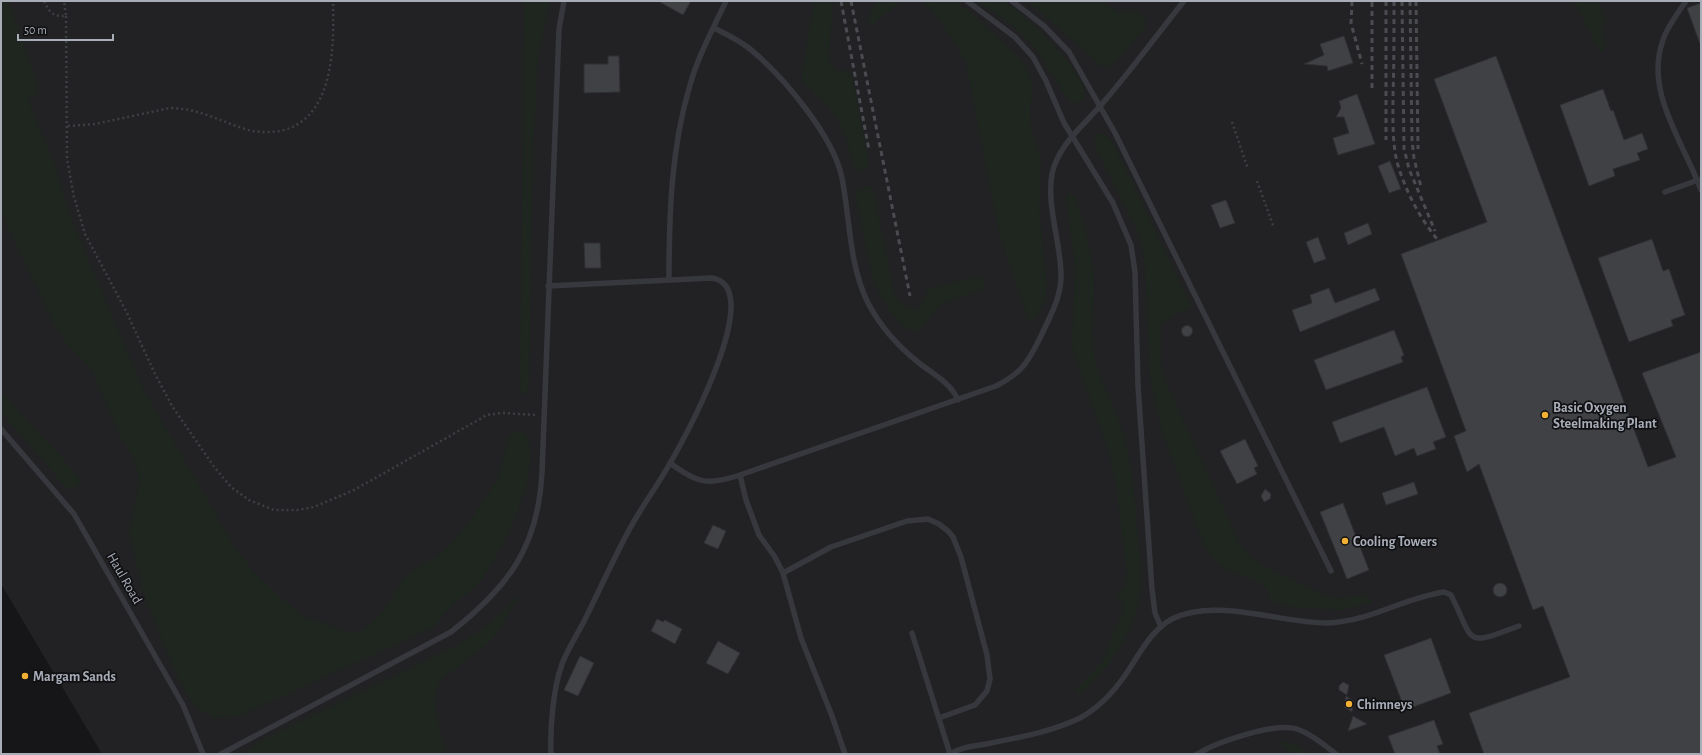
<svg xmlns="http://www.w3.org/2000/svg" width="1702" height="755" font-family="'Alegreya Sans',sans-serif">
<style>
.built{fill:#222225}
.green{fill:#1e261f}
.building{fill:#404145;stroke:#303034}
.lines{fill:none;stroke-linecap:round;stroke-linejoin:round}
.path{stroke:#3d3f44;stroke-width:2.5;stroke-dasharray:2 3;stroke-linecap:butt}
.service{stroke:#37383d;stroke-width:5.5}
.rail{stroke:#4a4c52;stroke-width:3;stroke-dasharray:5 4;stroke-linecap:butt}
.poi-dot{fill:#f2b134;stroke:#111113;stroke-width:1.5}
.labels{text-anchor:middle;stroke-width:3.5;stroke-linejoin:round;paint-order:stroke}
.poi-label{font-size:14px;font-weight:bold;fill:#a8adb8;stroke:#111113;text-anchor:start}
.street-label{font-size:14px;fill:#a8adb8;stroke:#111113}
</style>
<rect width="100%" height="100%" fill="#161618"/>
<path class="built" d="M1 1H1701V754H102L1 584Z"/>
<g class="green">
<path d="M1 1H8L37 82V93L28 100 55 165 74 226 144 390 236 549 255 573 286 602 305 617 328 624 348 633 362 630 374 621 383 612 406 574 440 554 450 545 474 515 497 480 509 437 513 432 523 431C549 459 501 556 480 581 472 591 462 597 453 605 445 612 440 621 432 628L239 716 215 718 199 709 192 703 185 691 171 663 143 591 129 533 139 486 138 472 132 456 118 432 92 370 66 343 55 327 1 212Z"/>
<path d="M524 1H550L538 57 533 153 529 382 526 393 520 395Z"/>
<path d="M814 1H833L829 57 831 64 836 70 851 71 868 157V168L863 171 856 169 854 167 846 138 839 120 827 105 801 81Z"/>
<path d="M875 1H901L874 24H869L868 20Z"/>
<path d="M921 1H954L970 12 1022 60 1033 83V91L1030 107 1031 130 1041 160 1039 208 1047 286 1044 303 1036 317 1029 321 999 234 966 63C959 48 934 9 921 1Z"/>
<path d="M977 1C984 1 995 0 1002 1 1021 7 1120 103 1072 103L1068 100 1033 45 1010 24Z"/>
<path d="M1028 1H1102L1119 12 1136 10 1141 13 1145 18 1146 27 1117 61 1107 68 1101 66Z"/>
<path d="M1574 1H1598L1605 21 1602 31 1606 45 1604 49 1600 52Z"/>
<path d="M1097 134H1104L1112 141 1192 306 1161 323V365L1165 380 1240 544 1251 557 1267 568 1325 595 1337 598 1366 595 1373 602 1342 610 1292 607 1270 602C1271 577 1237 577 1221 566 1213 561 1209 554 1204 546L1161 429 1150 378 1145 263 1139 235 1096 149 1094 143Z"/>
<path d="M867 186H871L873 189 894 293C900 304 904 309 918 309L929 288 977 277H982C985 282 985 285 982 289L940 305 921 330 916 332 910 330 899 323 883 301 873 279 855 195 856 191Z"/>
<path d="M1068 192C1077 195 1078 207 1081 215 1087 236 1093 258 1094 280 1095 303 1091 326 1093 349 1096 375 1112 399 1120 423 1132 457 1134 492 1137 527 1139 549 1143 572 1140 593 1134 633 1109 670 1079 695L1075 690 1102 662 1122 613 1123 603 1118 599 1117 595 1125 586 1127 575 1116 485 1110 456 1072 347 1075 266 1066 198Z"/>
<path d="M1 392 77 474 80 480 79 486 69 489 62 483 1 412Z"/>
<path d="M521 592 500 629 490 642 441 680C428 700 441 732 446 754H243L256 743 461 643 493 621Z"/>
<path d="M1282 741 1292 743 1313 754H1293L1280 745 1279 743Z"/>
</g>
<g class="building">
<path d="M658 1H691L683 15Z"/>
<path d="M1701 3V44H1700L1687 8Z"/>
<path d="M1344 36 1353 63 1328 71 1327 66 1304 64 1324 55 1320 44Z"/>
<path d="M608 56H619L620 92 584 93V64H608Z"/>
<path d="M1496 56 1648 467 1676 457 1642 373 1701 352V754H1484L1469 713 1570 677 1543 606 1533 610 1479 464 1467 472 1454 436 1466 431 1401 254 1487 222 1434 79Z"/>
<path d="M1603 89 1611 111 1613 110 1624 140 1642 133 1648 149 1637 153 1640 160 1613 169 1615 176 1589 186 1560 105Z"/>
<path d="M1357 94 1375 144 1338 155 1333 138 1349 133 1344 117H1336L1341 108 1339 101Z"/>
<path d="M1390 161 1401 189 1389 193 1378 166Z"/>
<path d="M1226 200 1235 223 1220 228 1211 205Z"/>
<path d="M1368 223 1372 234 1348 245 1344 233Z"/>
<path d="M1318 237 1326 259 1314 263 1306 242Z"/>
<path d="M1652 239 1663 271 1669 269 1685 315 1671 320 1673 326 1629 342 1598 258Z"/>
<path d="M584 243H600L601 268H585Z"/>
<path d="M1329 288 1335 303 1375 288 1380 300 1300 332 1292 310 1312 303 1310 295Z"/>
<circle cx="1187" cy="331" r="5.5"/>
<path d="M1394 330 1404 355 1401 357 1403 362 1326 390 1314 360Z"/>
<path d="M1427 387 1446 437 1433 442 1436 449 1417 456 1414 448 1395 456 1384 427 1340 443 1332 422Z"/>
<path d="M1245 439 1258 466 1254 468 1257 474 1237 484 1220 451Z"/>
<path d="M1414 482 1418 494 1386 505 1382 493Z"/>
<path d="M1265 489 1271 494 1270 499 1264 502 1261 496Z"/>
<path d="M1343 503 1369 570 1347 579 1320 512Z"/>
<path d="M713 525 726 531 718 549 704 543Z"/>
<circle cx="1500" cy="590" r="7"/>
<path d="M657 619 663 622 665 620 682 629 675 644 651 631Z"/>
<path d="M1431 638 1451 693 1405 710 1384 655Z"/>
<path d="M718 641 740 653 728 674 706 663Z"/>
<path d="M580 656 594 663 578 696 564 690Z"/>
<path d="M1343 682 1349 685 1347 695 1339 690V686Z"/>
<path d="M1346 696 1353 701 1352 712 1344 707Z"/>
<path d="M1353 716 1367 724 1348 731Z"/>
<path d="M1434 720 1443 744 1437 746 1440 754H1395L1388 736Z"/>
</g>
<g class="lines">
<g class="path">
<path d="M44 1C49 12 53 17 66 16L64 1"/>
<path d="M66 16 67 159 74 197 85 234 127 313 154 372 172 406 215 468 231 487 249 500 274 510H297L314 507 354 490 487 415 502 413 537 415"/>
<path d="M1232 122 1248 169"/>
<path d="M68 126 95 124 170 108C198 108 222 122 248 130 261 133 278 133 290 128 335 110 334 41 333 1"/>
<path d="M1257 181 1274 228"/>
</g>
<g class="service">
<path d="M967 1 1015 37 1033 57 1046 81 1064 123 1113 203 1131 245 1135 272 1138 386 1152 589 1155 613 1161 627"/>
<path d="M1012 1 1044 26 1069 52 1115 133 1331 571"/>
<path d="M1686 1C1678 13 1667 27 1663 40 1644 92 1684 143 1701 190"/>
<path d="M714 28C726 34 739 40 750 49 783 76 834 137 842 178 850 219 849 265 868 303 880 326 899 347 919 363 933 374 951 383 958 400"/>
<path d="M1665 192 1701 179"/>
<path d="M669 280C669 215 671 148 690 85 698 56 713 29 726 1"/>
<path d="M548 286 712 278C768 287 684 439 669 465 656 488 640 509 628 532 614 558 602 585 589 611 581 629 569 646 562 664 553 689 550 728 551 754"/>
<path d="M1 429 74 514 183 705 203 754"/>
<path d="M670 463C697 483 707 486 740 475L746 500 759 535 775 557 783 573 801 638 832 716 845 754"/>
<path d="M740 475 996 386C1023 372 1028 362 1041 336 1049 318 1060 300 1061 279 1062 245 1046 207 1052 174 1058 145 1083 126 1101 105 1130 72 1156 36 1184 1"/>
<path d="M783 573 831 547 907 521 928 519 939 524 948 531 953 537 961 557 987 655 990 679 987 691 975 705 939 718"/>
<path d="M912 633 950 754C963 746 977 746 991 743 1021 737 1050 732 1078 719 1098 709 1113 693 1126 674 1139 655 1151 630 1172 619 1215 597 1280 623 1327 623 1369 622 1403 598 1444 592L1451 595C1475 643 1463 647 1519 626"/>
<path d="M221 754 451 632C508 587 538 548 542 473L559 29 564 1"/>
<path d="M1197 754C1217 742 1275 722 1297 729 1312 734 1324 745 1336 754"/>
</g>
<g class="rail">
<path d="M841 1 869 150"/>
<path d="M851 1 910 296"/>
<path d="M1352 1 1351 23 1362 64"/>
<path d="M1386 1V140"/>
<path d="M1394 1C1394 33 1394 64 1393 96 1393 118 1392 141 1397 162 1405 190 1420 219 1438 240"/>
<path d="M1402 1 1404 148 1409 169 1435 231"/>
<path d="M1410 1 1412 140 1414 158 1421 187"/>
<path d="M1416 1 1418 149"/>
<path d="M1372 88V1"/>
</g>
</g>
<g class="poi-dot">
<circle cx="1545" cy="415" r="4"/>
<circle cx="1345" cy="541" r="4"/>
<circle cx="25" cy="676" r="4"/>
<circle cx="1349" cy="704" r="4"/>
</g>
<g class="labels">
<g class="poi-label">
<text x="1553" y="412">Basic Oxygen<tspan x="1553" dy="16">Steelmaking Plant</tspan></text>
<text x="1353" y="546">Cooling Towers</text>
<text x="33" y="681">Margam Sands</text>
<text x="1357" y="709">Chimneys</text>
</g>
<g class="street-label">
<text transform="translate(125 578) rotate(60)" y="5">Haul Road</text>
</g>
</g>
<rect width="1702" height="755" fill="none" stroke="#a8adb8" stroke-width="4"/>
<path d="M18 34v6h95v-6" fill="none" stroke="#a8adb8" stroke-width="2"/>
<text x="24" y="34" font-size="12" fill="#a8adb8" stroke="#111113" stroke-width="3" paint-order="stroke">50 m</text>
</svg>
